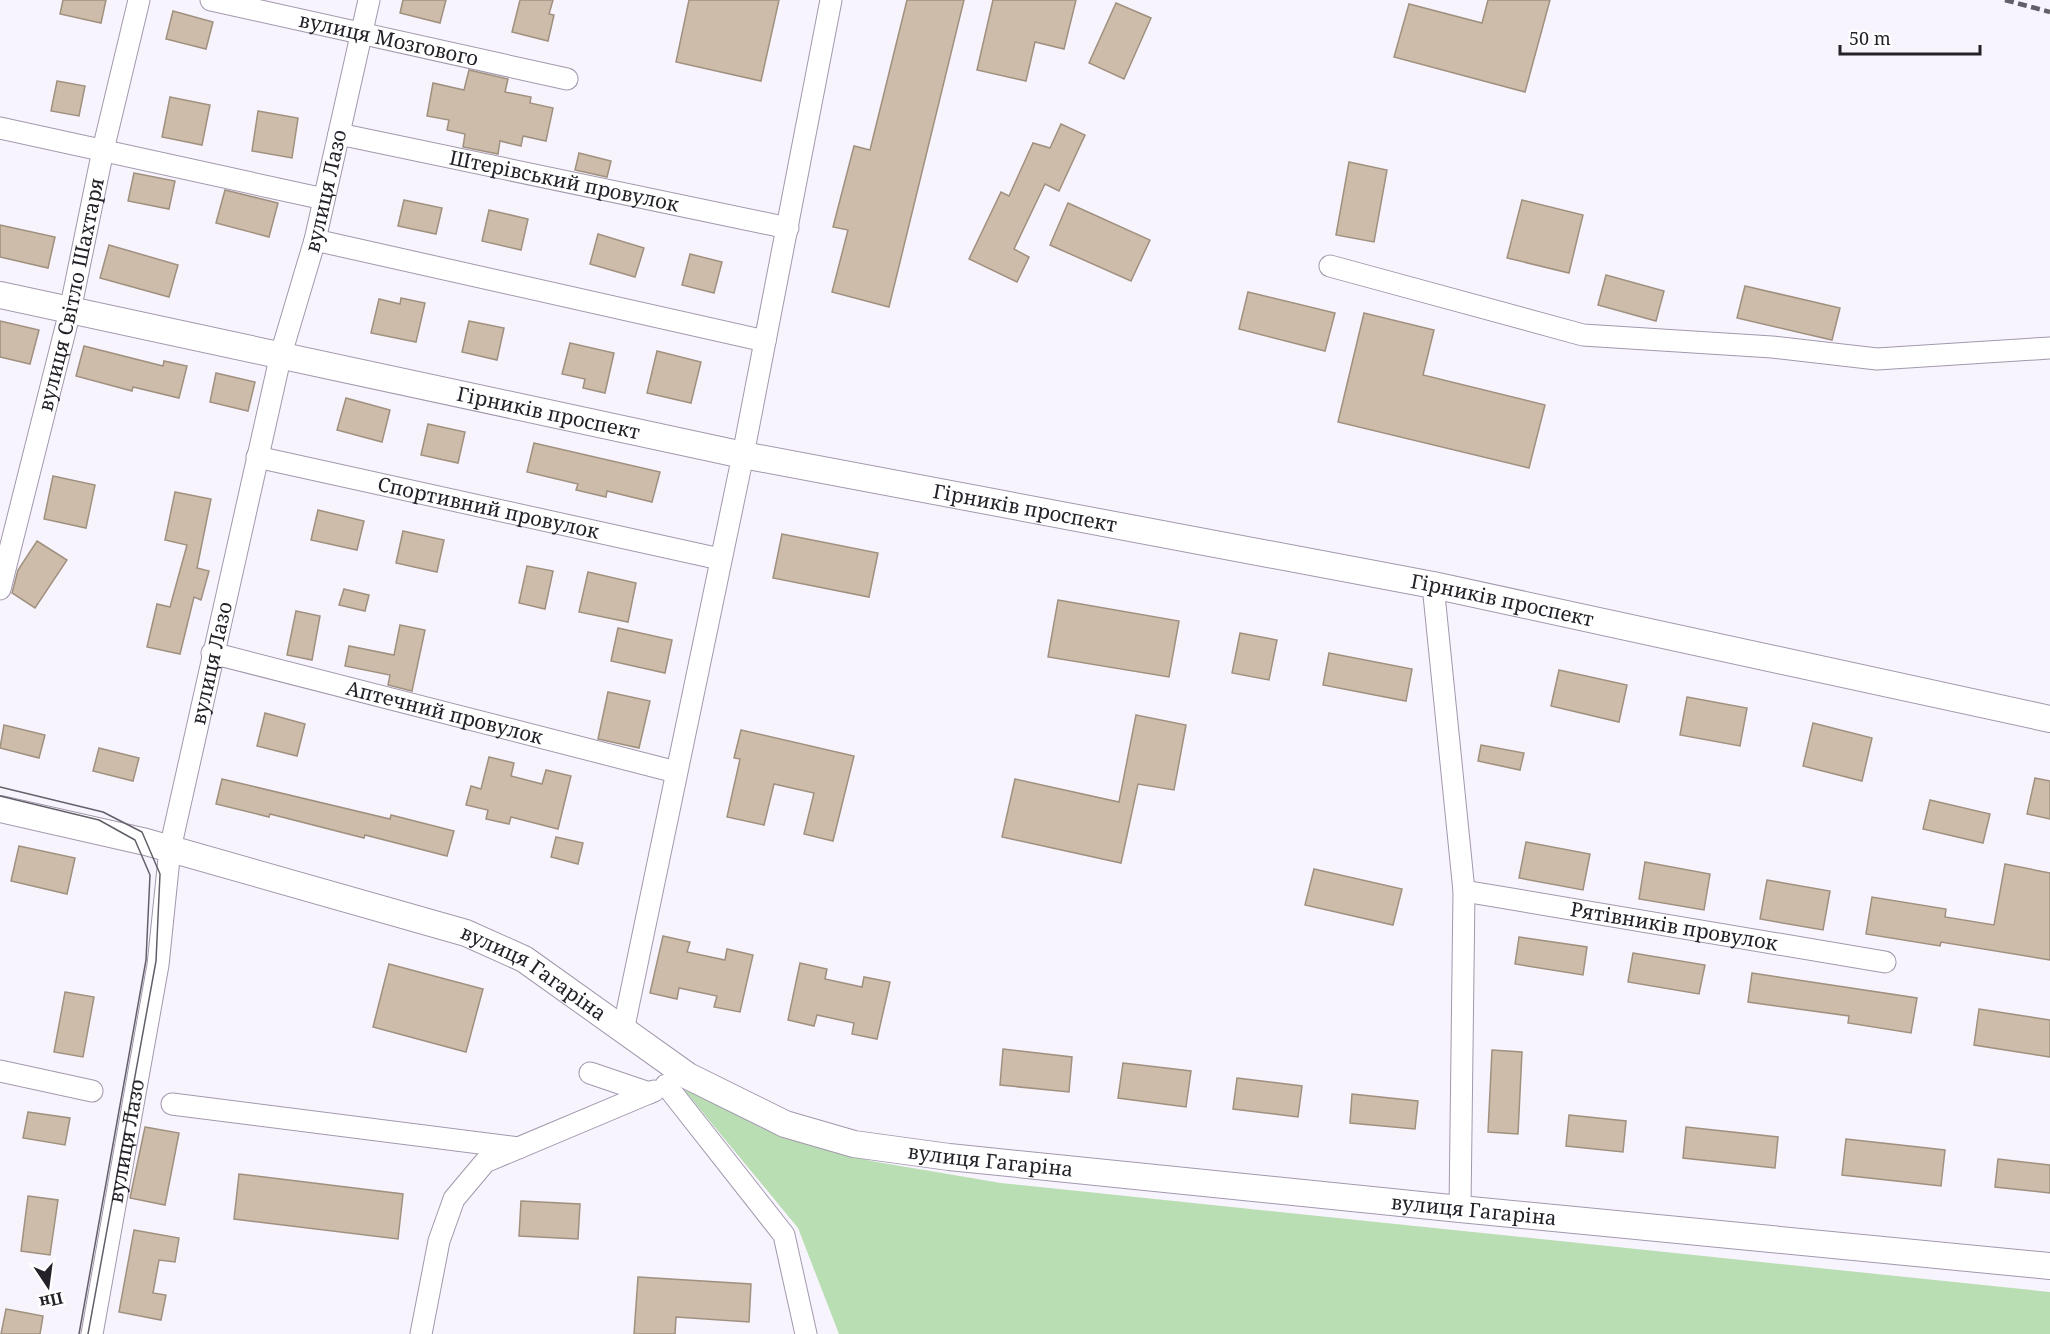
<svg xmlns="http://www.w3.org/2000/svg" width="2050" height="1334" font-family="'Noto Serif',serif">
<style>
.green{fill:#badeb3}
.building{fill:#cdbcaa;stroke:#a0907f;stroke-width:1.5}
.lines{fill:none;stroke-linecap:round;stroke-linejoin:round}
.minor-casing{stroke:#a298ad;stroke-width:23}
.major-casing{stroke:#a298ad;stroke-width:28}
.minor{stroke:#fff;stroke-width:21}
.major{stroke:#fff;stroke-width:26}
.tram{stroke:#635f68;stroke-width:1.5}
.rail{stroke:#635f68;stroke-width:4.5;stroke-dasharray:9 4.5;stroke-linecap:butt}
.labels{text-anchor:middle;stroke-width:6;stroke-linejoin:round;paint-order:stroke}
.street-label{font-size:20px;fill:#252129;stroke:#fff}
</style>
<rect width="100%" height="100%" fill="#f8f4fd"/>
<path class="green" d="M689 1089 761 1128 871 1161 1001 1183 2050 1292V1334H839L798 1228 685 1091Z"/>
<g class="building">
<path d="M63 0H106L101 23 60 14Z"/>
<path d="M403 0H446L440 23 400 13Z"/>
<path d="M520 0H553L549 14 554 15 548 41 512 32Z"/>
<path d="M689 0H779L761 81 676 62Z"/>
<path d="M907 0H964L889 307 832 292 848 230 833 227 854 146 870 150Z"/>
<path d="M993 0H1076L1064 49 1035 42 1026 81 977 70Z"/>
<path d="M1488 0H1550L1525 92 1394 57 1409 4 1482 23Z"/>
<path d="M1116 3 1151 18 1124 79 1089 63Z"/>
<path d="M173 11 213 22 206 49 166 39Z"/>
<path d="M469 70 508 79 505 92 531 97 530 103 553 108 546 141 523 136 521 146 500 141 498 154 463 147 465 134 447 130 449 120 427 116 433 83 464 90Z"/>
<path d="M57 81 85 86 79 116 51 111Z"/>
<path d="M170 97 210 105 202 145 162 137Z"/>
<path d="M258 111 298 118 292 158 252 151Z"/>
<path d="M1061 124 1085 135 1059 191 1045 184 1014 249 1029 257 1017 282 969 259 1001 192 1009 196 1033 143 1050 148Z"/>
<path d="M579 153 611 161 607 177 575 170Z"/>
<path d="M1349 162 1387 170 1374 242 1336 235Z"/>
<path d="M134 173 175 181 169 209 128 201Z"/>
<path d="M225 190 278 203 269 237 216 223Z"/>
<path d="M404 200 442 208 436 234 398 226Z"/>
<path d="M1522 200 1583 215 1569 273 1507 258Z"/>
<path d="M1068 203 1150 240 1131 281 1050 245Z"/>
<path d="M489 210 528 219 521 250 482 241Z"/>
<path d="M0 225 55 237 48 268 0 257Z"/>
<path d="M598 234 644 248 635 277 590 264Z"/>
<path d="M109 245 178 265 169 297 100 278Z"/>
<path d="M690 254 722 262 714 293 682 285Z"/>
<path d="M1606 275 1664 291 1656 321 1598 305Z"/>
<path d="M1745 286 1840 308 1832 340 1737 318Z"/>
<path d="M1248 292 1335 313 1325 351 1239 329Z"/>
<path d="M401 298 425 303 416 342 371 333 379 299 400 304Z"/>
<path d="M1364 313 1434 330 1423 375 1545 405 1529 468 1338 422Z"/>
<path d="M0 321 39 330 30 364 0 357Z"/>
<path d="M469 321 504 328 497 360 462 352Z"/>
<path d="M570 343 614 353 605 393 583 388 585 379 562 374Z"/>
<path d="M84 346 163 366 164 361 187 366 179 398 133 387 132 391 76 376Z"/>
<path d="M657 351 701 362 691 403 647 393Z"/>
<path d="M216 373 255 382 248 411 210 402Z"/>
<path d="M346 398 390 410 382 442 337 430Z"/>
<path d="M428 424 465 432 458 463 421 455Z"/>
<path d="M534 443 660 472 652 502 607 491 606 497 576 490 578 484 527 472Z"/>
<path d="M53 476 95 485 86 528 44 519Z"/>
<path d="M175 492 211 499 197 568 209 571 201 600 194 597 180 654 147 647 157 604 170 607 187 545 165 540Z"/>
<path d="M318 510 364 521 357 550 311 540Z"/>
<path d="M403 531 444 540 437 572 396 563Z"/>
<path d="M782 534 878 553 869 597 773 578Z"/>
<path d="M37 541 67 560 35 608 12 593 18 570Z"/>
<path d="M527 566 553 571 545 609 519 603Z"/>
<path d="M588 572 636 583 628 622 579 612Z"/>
<path d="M344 589 369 595 365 611 339 605Z"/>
<path d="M1058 600 1179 621 1169 677 1048 657Z"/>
<path d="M296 611 320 616 312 660 287 655Z"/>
<path d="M400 625 425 630 412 691 388 685 390 675 345 666 349 646 394 655Z"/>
<path d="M618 628 672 640 665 673 611 661Z"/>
<path d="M1240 633 1277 640 1269 680 1232 673Z"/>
<path d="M1329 653 1412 669 1406 701 1323 685Z"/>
<path d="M1559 670 1627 685 1619 722 1551 706Z"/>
<path d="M608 692 650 701 639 748 598 739Z"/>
<path d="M1687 697 1747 708 1740 746 1680 735Z"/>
<path d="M265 713 305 724 297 756 257 746Z"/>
<path d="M1136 715 1186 725 1174 790 1138 784 1121 863 1002 837 1015 779 1119 802Z"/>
<path d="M1813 723 1872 738 1862 781 1803 766Z"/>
<path d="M4 725 45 735 39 758 0 748Z"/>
<path d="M741 730 854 756 833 841 804 834 814 793 774 784 764 825 727 817 740 759 734 758Z"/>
<path d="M1481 745 1524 753 1520 770 1478 761Z"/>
<path d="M99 748 139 758 133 781 93 771Z"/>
<path d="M489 757 514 763 511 776 542 784 546 770 571 776 558 829 511 817 509 824 486 819 488 810 466 805 471 786 481 789Z"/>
<path d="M2035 778 2050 781V819L2027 814Z"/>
<path d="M222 779 390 819 391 815 454 831 447 856 365 835 364 838 270 814 269 817 216 804Z"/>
<path d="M1930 800 1990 814 1983 843 1923 829Z"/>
<path d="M556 837 583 843 578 864 551 857Z"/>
<path d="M1526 842 1590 854 1583 890 1519 878Z"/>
<path d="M19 846 75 858 67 894 11 881Z"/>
<path d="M1645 862 1710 874 1704 910 1639 899Z"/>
<path d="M2005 864 2050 873V960L1941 942 1940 946 1866 934 1872 897 1946 909 1945 917 1994 925Z"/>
<path d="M1314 869 1402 889 1393 925 1305 905Z"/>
<path d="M1767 880 1830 891 1823 930 1760 919Z"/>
<path d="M663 936 690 942 687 952 725 960 727 949 753 955 740 1012 714 1007 717 996 679 988 677 999 650 993Z"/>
<path d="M1519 937 1587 947 1583 975 1515 964Z"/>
<path d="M1633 953 1705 965 1699 994 1628 982Z"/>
<path d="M800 963 827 969 825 979 862 987 864 977 890 982 877 1039 852 1034 854 1023 817 1015 814 1026 788 1020Z"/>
<path d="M389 964 483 989 466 1052 373 1027Z"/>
<path d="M1752 973 1917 998 1911 1033 1848 1023 1849 1016 1748 1002Z"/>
<path d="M65 992 94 997 83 1057 54 1052Z"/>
<path d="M1979 1009 2050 1020V1057L1974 1045Z"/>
<path d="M1003 1049 1072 1057 1069 1092 1000 1085Z"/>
<path d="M1492 1050 1522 1052 1518 1134 1488 1132Z"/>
<path d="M1123 1063 1191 1071 1186 1107 1118 1098Z"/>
<path d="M1237 1078 1302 1086 1298 1117 1233 1109Z"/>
<path d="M1352 1094 1418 1101 1415 1129 1350 1123Z"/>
<path d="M28 1112 70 1118 65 1145 23 1138Z"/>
<path d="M1569 1115 1626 1121 1623 1152 1566 1146Z"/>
<path d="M145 1127 179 1133 165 1205 130 1198Z"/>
<path d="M1686 1127 1778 1137 1775 1168 1683 1158Z"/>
<path d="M1846 1139 1945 1150 1941 1186 1842 1175Z"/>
<path d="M1998 1159 2050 1165V1193L1995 1187Z"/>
<path d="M239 1174 403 1194 398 1239 234 1219Z"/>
<path d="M28 1196 58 1200 50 1255 21 1251Z"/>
<path d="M521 1201 580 1204 578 1239 519 1236Z"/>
<path d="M134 1230 179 1238 175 1262 159 1260 153 1293 166 1295 161 1320 119 1312Z"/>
<path d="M638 1277 751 1284 749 1322 676 1317 675 1334H634Z"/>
<path d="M6 1309 43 1316 40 1334H1Z"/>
</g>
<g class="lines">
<defs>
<g id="minor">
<path id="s1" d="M211 0 567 79"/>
<path d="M0 128 324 199"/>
<path id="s2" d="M339 134 788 228"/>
<path d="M315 240 765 341"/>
<path d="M1330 266 1583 335 1772 347 1877 359 2050 348"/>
<path id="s3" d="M257 457 720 559"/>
<path d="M1433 585 1464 891 1460 1209"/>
<path id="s4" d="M0 589 70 311 103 150 139 0"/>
<path id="s5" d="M212 653 676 772"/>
<path id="s6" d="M1464 891 1885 962"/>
<path d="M623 1031 743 455 831 0"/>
<path d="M0 1071 92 1091"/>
<path d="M590 1073 649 1093 654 1091"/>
<path d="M666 1085 784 1235 806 1334"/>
<path d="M172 1104 519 1148"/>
<path id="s7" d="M92 1334 158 965 170 849 281 354 315 240 369 0"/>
<path d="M421 1334 439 1241 454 1199 485 1162 649 1093"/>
</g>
<g id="major">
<path id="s8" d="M0 295 743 455 1433 585 2050 719"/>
<path id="s9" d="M0 809 146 842 466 933 524 959 688 1076 785 1124 854 1144 949 1157 1460 1209 2050 1266"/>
</g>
</defs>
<use href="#minor" class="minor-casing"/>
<use href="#major" class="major-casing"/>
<use href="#minor" class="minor"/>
<use href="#major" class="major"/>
<g class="tram">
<path d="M0 787 103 812 142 832 160 874 156 961 88 1334"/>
<path d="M0 796 99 820 135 840 150 875 146 960 79 1334"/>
</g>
<path class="rail" d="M2005 0 2050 12"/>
</g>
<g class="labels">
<g class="street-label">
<text dy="7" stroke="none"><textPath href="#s1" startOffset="182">вулиця Мозгового</textPath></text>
<text dy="7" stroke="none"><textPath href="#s2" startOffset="230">Штерівський провулок</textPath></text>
<text dy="7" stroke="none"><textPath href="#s7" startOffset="1168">вулиця Лазо</textPath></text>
<text dy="7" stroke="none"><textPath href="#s4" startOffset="303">вулиця Світло Шахтаря</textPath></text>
<text dy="7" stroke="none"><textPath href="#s8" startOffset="561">Гірників проспект</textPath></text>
<text dy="7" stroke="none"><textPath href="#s3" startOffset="237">Спортивний провулок</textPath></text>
<text dy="7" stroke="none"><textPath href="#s8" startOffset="1047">Гірників проспект</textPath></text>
<text dy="7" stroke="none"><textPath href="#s8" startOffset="1533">Гірників проспект</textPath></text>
<text dy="7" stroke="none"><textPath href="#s7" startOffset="682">вулиця Лазо</textPath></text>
<text dy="7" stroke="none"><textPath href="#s5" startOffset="240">Аптечний провулок</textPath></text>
<text dy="7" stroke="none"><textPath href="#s6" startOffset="213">Рятівників провулок</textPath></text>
<text dy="7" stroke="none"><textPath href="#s9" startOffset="561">вулиця Гагаріна</textPath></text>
<text dy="7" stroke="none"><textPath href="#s7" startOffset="196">вулиця Лазо</textPath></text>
<text dy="7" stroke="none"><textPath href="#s9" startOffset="1065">вулиця Гагаріна</textPath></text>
<text dy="7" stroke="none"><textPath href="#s9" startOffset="1551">вулиця Гагаріна</textPath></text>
</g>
</g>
<g transform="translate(48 1286) rotate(167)" stroke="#ffffff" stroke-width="4.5" paint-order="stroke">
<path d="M0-4.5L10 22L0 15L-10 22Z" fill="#252129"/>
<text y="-9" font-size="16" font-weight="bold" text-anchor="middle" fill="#252129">Пн</text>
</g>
<path d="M1840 45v9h140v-9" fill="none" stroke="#252129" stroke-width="3"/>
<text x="1849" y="45" font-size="18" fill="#252129" stroke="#ffffff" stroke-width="4.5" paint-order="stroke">50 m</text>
</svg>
